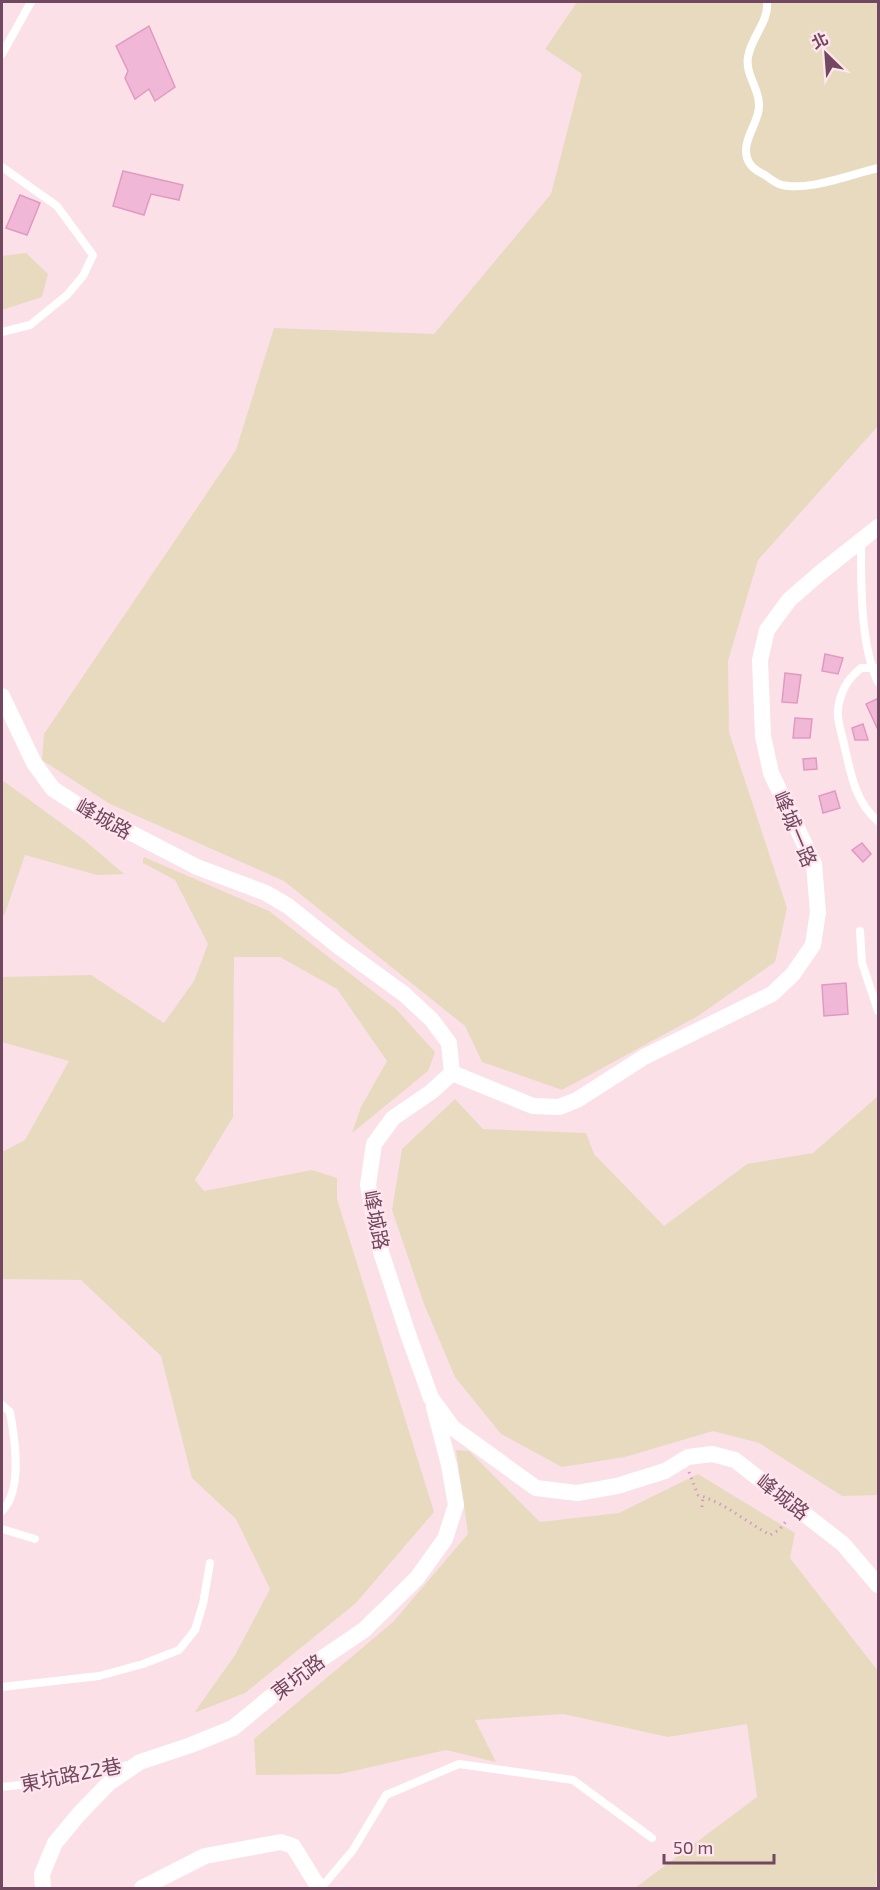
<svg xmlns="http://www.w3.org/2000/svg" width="880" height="1890" font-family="'Exo 2','Noto Sans TC',sans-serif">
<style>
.green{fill:#e8dabf}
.building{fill:#f0b8d6;stroke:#e299c1;stroke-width:1.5}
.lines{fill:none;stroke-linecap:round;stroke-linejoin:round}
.path{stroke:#d49cba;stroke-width:3;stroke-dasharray:1.5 4.5;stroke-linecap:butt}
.lane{stroke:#fff;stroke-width:8}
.street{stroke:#fff;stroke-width:16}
.labels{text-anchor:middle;stroke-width:4.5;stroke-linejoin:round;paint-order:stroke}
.street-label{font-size:20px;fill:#71485f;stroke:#ffe5ed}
</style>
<rect width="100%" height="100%" fill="#fbe0e8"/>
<g class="green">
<path d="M577 2H878V426L758 560 728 661 729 732 787 908 775 962 698 1016 562 1090 482 1062 465 1026 284 881 110 804 42 760 44 734 236 450 274 328 434 334 551 194 582 74 545 49Z"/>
<path d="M26 253 48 274 42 297 2 310V256Z"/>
<path d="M2 780 83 839 124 874 97 875 25 855 4 916H2Z"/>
<path d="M144 857 269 911 396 1009 435 1052 428 1071 352 1133 361 1107 387 1061 337 989 280 957H234L233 1117 195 1180 204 1191 312 1170 337 1178V1199L434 1512 356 1603 245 1693 194 1713 235 1655 270 1589 236 1519 192 1478 161 1356 81 1280 2 1279V1152L25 1140 69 1061 2 1042V977L91 975 164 1023 194 981 208 944 175 880 143 863V859Z"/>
<path d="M878 1096V1495L842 1496 759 1443 713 1431 625 1457 562 1467 501 1434 455 1377 424 1304 392 1210 402 1149 455 1099 483 1129 586 1133 594 1154 664 1226 747 1164 813 1153Z"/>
<path d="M456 1450 469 1451 540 1522 619 1513 698 1474 795 1533 790 1558 878 1671V1838L876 1888H635L757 1797 747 1724 668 1737 563 1714 475 1720 496 1762 446 1750 340 1774 256 1775 254 1739 393 1622 468 1534Z"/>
</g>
<g class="building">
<path d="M149 26 175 87 155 101 149 89 135 99 125 78 128 71 116 46Z"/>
<path d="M123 171 183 185 179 200 151 194 144 215 113 206Z"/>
<path d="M20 195 40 203 27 235 6 228Z"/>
<path d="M825 654 843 658 838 674 822 671Z"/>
<path d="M785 673 801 675 797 703 782 702Z"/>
<path d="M879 698V732L866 704Z"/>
<path d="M795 718 812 719 810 738H793Z"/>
<path d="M863 724 868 740H855L852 728Z"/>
<path d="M816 758 817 769 804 770 803 759Z"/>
<path d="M835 791 840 808 823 813 819 796Z"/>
<path d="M862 843 871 854 863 862 852 850Z"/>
<path d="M846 983 848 1014 824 1016 822 985Z"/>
</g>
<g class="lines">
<g class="path">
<path d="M689 1472 698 1495C725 1503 745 1521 770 1535L779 1530 787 1520"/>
<path d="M702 1507 703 1496"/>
</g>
<g class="lane">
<path d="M767 2C769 22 751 37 748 57 745 75 760 89 759 106 759 121 746 135 746 150 746 163 753 169 763 174 768 177 774 182 779 184 805 193 852 174 878 168"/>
<path d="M2 54 31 2"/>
<path d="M2 167 57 206 93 255 83 276 67 295 30 325 2 332"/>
<path d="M861 540C861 582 860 645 878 682"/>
<path d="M878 668H861C848 679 843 687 839 703 836 717 840 727 843 740 850 769 854 802 878 821"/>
<path d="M860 931 862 963 878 1011"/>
<path d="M2 1405 10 1412C15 1439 23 1490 2 1511"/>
<path d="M2 1529 35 1539"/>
<path d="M2 1687 99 1676 143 1664 179 1650 195 1630 203 1604 210 1563"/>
<path d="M2 1787 72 1779 128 1765"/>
<path d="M321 1888 353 1850 386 1795 459 1764 573 1780 652 1838"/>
</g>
<g class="street">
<path d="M2 696 34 763 53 789 81 807 197 867 266 893 288 906 338 946 404 994 431 1019 449 1043 452 1073 431 1092 393 1118 374 1144 368 1185 381 1252 408 1334 431 1398 453 1428 536 1488 577 1493 617 1486 665 1471 688 1457 712 1454 735 1460 843 1544 878 1585"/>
<path d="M452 1073 533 1106 559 1107 577 1100 644 1057 772 994 793 974 813 945 818 912 814 864 771 773 763 736 760 660 767 630 789 600 820 573 878 527"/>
<path d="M43 1888 42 1874 55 1843 79 1814 109 1783 140 1762 191 1745 233 1728 296 1676 364 1630 417 1578 445 1539 456 1505 449 1465 434 1407"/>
<path d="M142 1888 205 1856 281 1842 293 1846 319 1888"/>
</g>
</g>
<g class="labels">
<g class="street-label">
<text transform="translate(104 819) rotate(29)" y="7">峰城路</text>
<text transform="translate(795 829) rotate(67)" y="7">峰城一路</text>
<text transform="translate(376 1220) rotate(79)" y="7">峰城路</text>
<text transform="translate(783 1497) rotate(38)" y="7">峰城路</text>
<text transform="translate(298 1677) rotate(-37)" y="7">東坑路</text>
<text transform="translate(71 1775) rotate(-11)" y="7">東坑路22巷</text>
</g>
</g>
<rect width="880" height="1890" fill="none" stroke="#71485f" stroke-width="6"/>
<g transform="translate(826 54) rotate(335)" stroke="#ffe5ed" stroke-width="4.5" paint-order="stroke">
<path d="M0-4.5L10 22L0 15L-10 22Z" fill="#71485f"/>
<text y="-9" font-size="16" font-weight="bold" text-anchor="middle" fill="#71485f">北</text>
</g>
<path d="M664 1854v9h110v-9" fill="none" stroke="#71485f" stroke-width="3"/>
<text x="673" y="1854" font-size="18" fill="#71485f" stroke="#ffe5ed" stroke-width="4.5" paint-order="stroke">50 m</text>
</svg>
